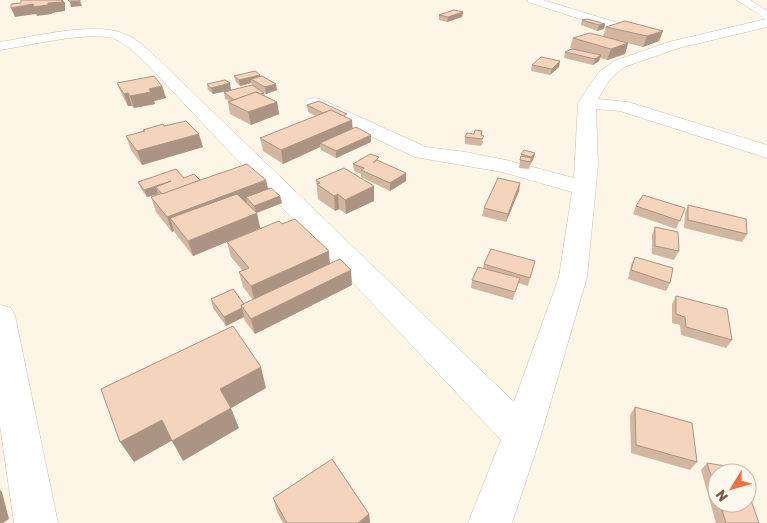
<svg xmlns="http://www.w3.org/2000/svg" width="767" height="523" font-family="Rubik,sans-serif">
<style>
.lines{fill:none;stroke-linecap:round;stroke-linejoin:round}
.minor-casing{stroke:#cfbdab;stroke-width:1}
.minor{fill:#fff;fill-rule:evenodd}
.wall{fill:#d2b6a2}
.shaded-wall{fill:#ab9484}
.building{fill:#f4d4bc;stroke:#ab9484}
</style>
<rect width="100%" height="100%" fill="#fdf5e6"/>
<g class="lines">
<defs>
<g id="minor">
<path d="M527 0H543L651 33 653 36 646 40 641 39 528 2Z"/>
<path d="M737 0H750L767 11V27L679 48 624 67 610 79 598 99 628 102 767 145V158L620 111 596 109 598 165 587 277 541 435 512 523H468L501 440 148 65C138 56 127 44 115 39 91 30 27 46 0 50V42C33 37 98 20 127 35 139 40 149 51 158 59L514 402 559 277 572 192 502 172 415 157 308 107 305 103 308 99 314 98 320 99 426 147 466 152 506 160 574 178 578 103 598 73 614 61 669 42 766 19Z"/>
<path d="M0 305 11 308 15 316 58 523H14L0 425Z"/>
</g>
</defs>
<use href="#minor" class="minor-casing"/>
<use href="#minor" class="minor"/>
</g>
<g class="wall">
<path d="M463 12 462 17 447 22 439 20V15Z"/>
<path d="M582 20 605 24 604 29 597 31 581 25Z"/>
<path d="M625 21 659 41 643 47 616 40 628 43 625 54 607 60 600 58 599 61 593 65 564 58 565 52 572 49 570 48 573 38 603 36 606 27Z"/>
<path d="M560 61 559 67 550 75 531 71 532 65Z"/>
<path d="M234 76H260L277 90 266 94 259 89 264 93 265 96 277 102 279 114 251 125 230 114 228 102 229 101 225 99 224 92 252 85 251 83 240 86 236 82Z"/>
<path d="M117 83 162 86 166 98 154 101 155 104 134 108 132 106H128L122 95Z"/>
<path d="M207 84 231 90 213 94 208 90Z"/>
<path d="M307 105 352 120V129L371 135V142L336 158 321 150 320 147 283 164 263 151 260 138 316 116 308 112Z"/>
<path d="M164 126 203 147 142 165 131 150 126 136 144 132 143 130Z"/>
<path d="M482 131V135L483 143 481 146 465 144V137Z"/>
<path d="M535 153 533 160 531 163 529 169 519 168 521 154Z"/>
<path d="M380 161 406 181 390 191 361 177V174L354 171 353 164Z"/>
<path d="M184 178 200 180H266L268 189 280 196 282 203 257 213 260 228 193 256 175 233 174 231 172 232 156 212 151 197 159 195 158 194 147 197 141 189 138 182Z"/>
<path d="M316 180 374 186V201L346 214 339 209 335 211 318 199Z"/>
<path d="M520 183 519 191 506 222 482 216 484 208Z"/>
<path d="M688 205 747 234 742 242 684 228 685 213Z"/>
<path d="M636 206 685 208 676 229 633 214Z"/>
<path d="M655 227 679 251 674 260 652 254V235Z"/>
<path d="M227 242 330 264 352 285 255 334 245 321 244 317 226 326 213 308 211 299 244 304 253 300 243 287 239 272 242 270 231 257Z"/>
<path d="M635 257 670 283 666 291 628 279 631 265Z"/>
<path d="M535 261 528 286 518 283 513 300 471 288 472 280 483 268 484 264Z"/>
<path d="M676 296 732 340 726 348 681 335 680 325 672 323V304Z"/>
<path d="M635 407 697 462 690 470 631 453 630 415Z"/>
<path d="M707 463 717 473V503H747L759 523H716L701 470Z"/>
<path d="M273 498 369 514 370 523H283L277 512Z"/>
</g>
<g class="shaded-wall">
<path d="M62 0H63L65 3V11L52 13V14L37 16 36 14 15 17 11 8 33 4 48 3Z"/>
<path d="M80 1 82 6 71 7 70 2Z"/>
<path d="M463 12 462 17 447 22 448 17Z"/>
<path d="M605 24 604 29 597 31 599 25Z"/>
<path d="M663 31 659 41 643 47 647 36Z"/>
<path d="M628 43 625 54 607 60 611 49Z"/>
<path d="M601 55 599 61 593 65 595 59Z"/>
<path d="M560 61 559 67 550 75 552 69Z"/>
<path d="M260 75 261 81 251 79V83L240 86 239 80Z"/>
<path d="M230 83 231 90 213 94 211 88Z"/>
<path d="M276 84 277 90 266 94 265 87Z"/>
<path d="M162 86 166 98 154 101 155 104 134 108 130 96 149 89Z"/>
<path d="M128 93 132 106H128L124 94Z"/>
<path d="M277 102 279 114 251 125 248 112Z"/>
<path d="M352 120 353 133 320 143V147L283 164 281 150Z"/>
<path d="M199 134 203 147 142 165 137 151Z"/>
<path d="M371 135V142L336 158V151Z"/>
<path d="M535 153 533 160 531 163V157Z"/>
<path d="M406 173V181L390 191V183Z"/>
<path d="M266 180 269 194 246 197 247 203 179 230 170 218 174 231 172 232 167 217Z"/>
<path d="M171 181 156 187 158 194 147 197 144 190Z"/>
<path d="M520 183 519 191 506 222 508 214Z"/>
<path d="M374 186V201L346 214 345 200Z"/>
<path d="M338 194 339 209 335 211 334 196Z"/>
<path d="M280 196 282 203 256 213 254 206Z"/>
<path d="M257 213 260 228 193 256 188 241Z"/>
<path d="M329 251 330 266 255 302 251 286Z"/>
<path d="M351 270 352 285 255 334 251 319Z"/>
<path d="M242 308 244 317 226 326 224 317Z"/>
<path d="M261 367 266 388 228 410 220 389Z"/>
<path d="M231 408 239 428 183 461 172 441Z"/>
<path d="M162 420 173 440 134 462 120 442Z"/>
<path d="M0 490 2 492 9 519 3 523H0Z"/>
<path d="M369 514 370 523H358Z"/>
</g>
<g class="building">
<path d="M21 0H62V2L48 3V5L34 7 33 4 11 8V4L21 3Z"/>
<path d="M68 0H80V1L70 2Z"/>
<path d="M454 10 463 12 448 17 439 15Z"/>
<path d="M588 19 605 24 599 25 582 20Z"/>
<path d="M625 21 663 31 647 36 606 27Z"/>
<path d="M590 33 628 43 611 49 573 38Z"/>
<path d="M572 49 601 55 595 59 565 52Z"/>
<path d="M541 57 560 61 552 69 532 65Z"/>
<path d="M255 71 260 75 239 80 234 76Z"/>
<path d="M154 76 162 86 149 89 151 92 130 96 128 93 124 94 117 83Z"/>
<path d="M262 76 276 84 265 87 251 79Z"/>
<path d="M225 80 230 83 211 88 207 84Z"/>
<path d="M252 85 264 93 261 94 256 92 234 100 224 92Z"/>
<path d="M256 92 277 102 248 112 228 102Z"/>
<path d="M319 101 347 114 343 116 331 110 323 113 307 105Z"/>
<path d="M331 110 352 120 281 150 260 138Z"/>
<path d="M186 121 199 134 137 151 126 136 145 131 143 130 163 124 164 126Z"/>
<path d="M356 127 371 135 336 151 320 143Z"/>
<path d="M475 130 482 131 481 135 484 136 482 139 465 137 467 133 474 134Z"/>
<path d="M524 150 535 153 531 157 521 154Z"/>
<path d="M370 154 379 157 373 163 377 160 406 173 390 183 361 170 364 168 353 164Z"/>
<path d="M521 156 531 158V162L520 160Z"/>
<path d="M247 164 266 180 167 217 151 197Z"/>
<path d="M344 168 374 186 345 200 338 194 334 196 317 184 320 183 316 180Z"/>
<path d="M176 169 184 178 194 174 200 180 162 194 156 187 171 181 144 190 138 182Z"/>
<path d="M498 178 520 183 508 214 484 208Z"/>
<path d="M271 188 280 196 254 206 246 197Z"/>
<path d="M237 194 257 213 188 241 170 218Z"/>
<path d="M643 195 685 208 680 221 636 206Z"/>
<path d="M688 205 746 219 747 234 688 220Z"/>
<path d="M295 219 329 251 251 286 239 272 249 268 227 242 279 221 282 224Z"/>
<path d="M655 227 678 232 679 251 655 246Z"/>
<path d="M491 249 535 261 530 278 484 264Z"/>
<path d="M635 257 673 268 670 283 631 270Z"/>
<path d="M340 259 351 270 251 319 241 305Z"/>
<path d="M478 267 520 278 515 292 472 280Z"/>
<path d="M233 289 244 304 241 305 242 308 224 317 211 299Z"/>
<path d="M676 296 727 309 732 340 686 327 685 317 676 314Z"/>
<path d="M233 326 261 367 220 389 231 408 172 441 162 420 120 442 101 389Z"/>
<path d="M635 407 692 423 697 462 636 445Z"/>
<path d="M332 459 369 514 358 523H287L273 498Z"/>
<path d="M707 463 739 468 741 473H717V494Z"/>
<path d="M747 489 759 523H726L720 503H747Z"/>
</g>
<g transform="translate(732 488) rotate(233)"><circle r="24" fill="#fff8ed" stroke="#c9b9ab"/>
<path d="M0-4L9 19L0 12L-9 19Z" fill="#eb7146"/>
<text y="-8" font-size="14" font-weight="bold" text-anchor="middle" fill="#785b49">N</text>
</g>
</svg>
